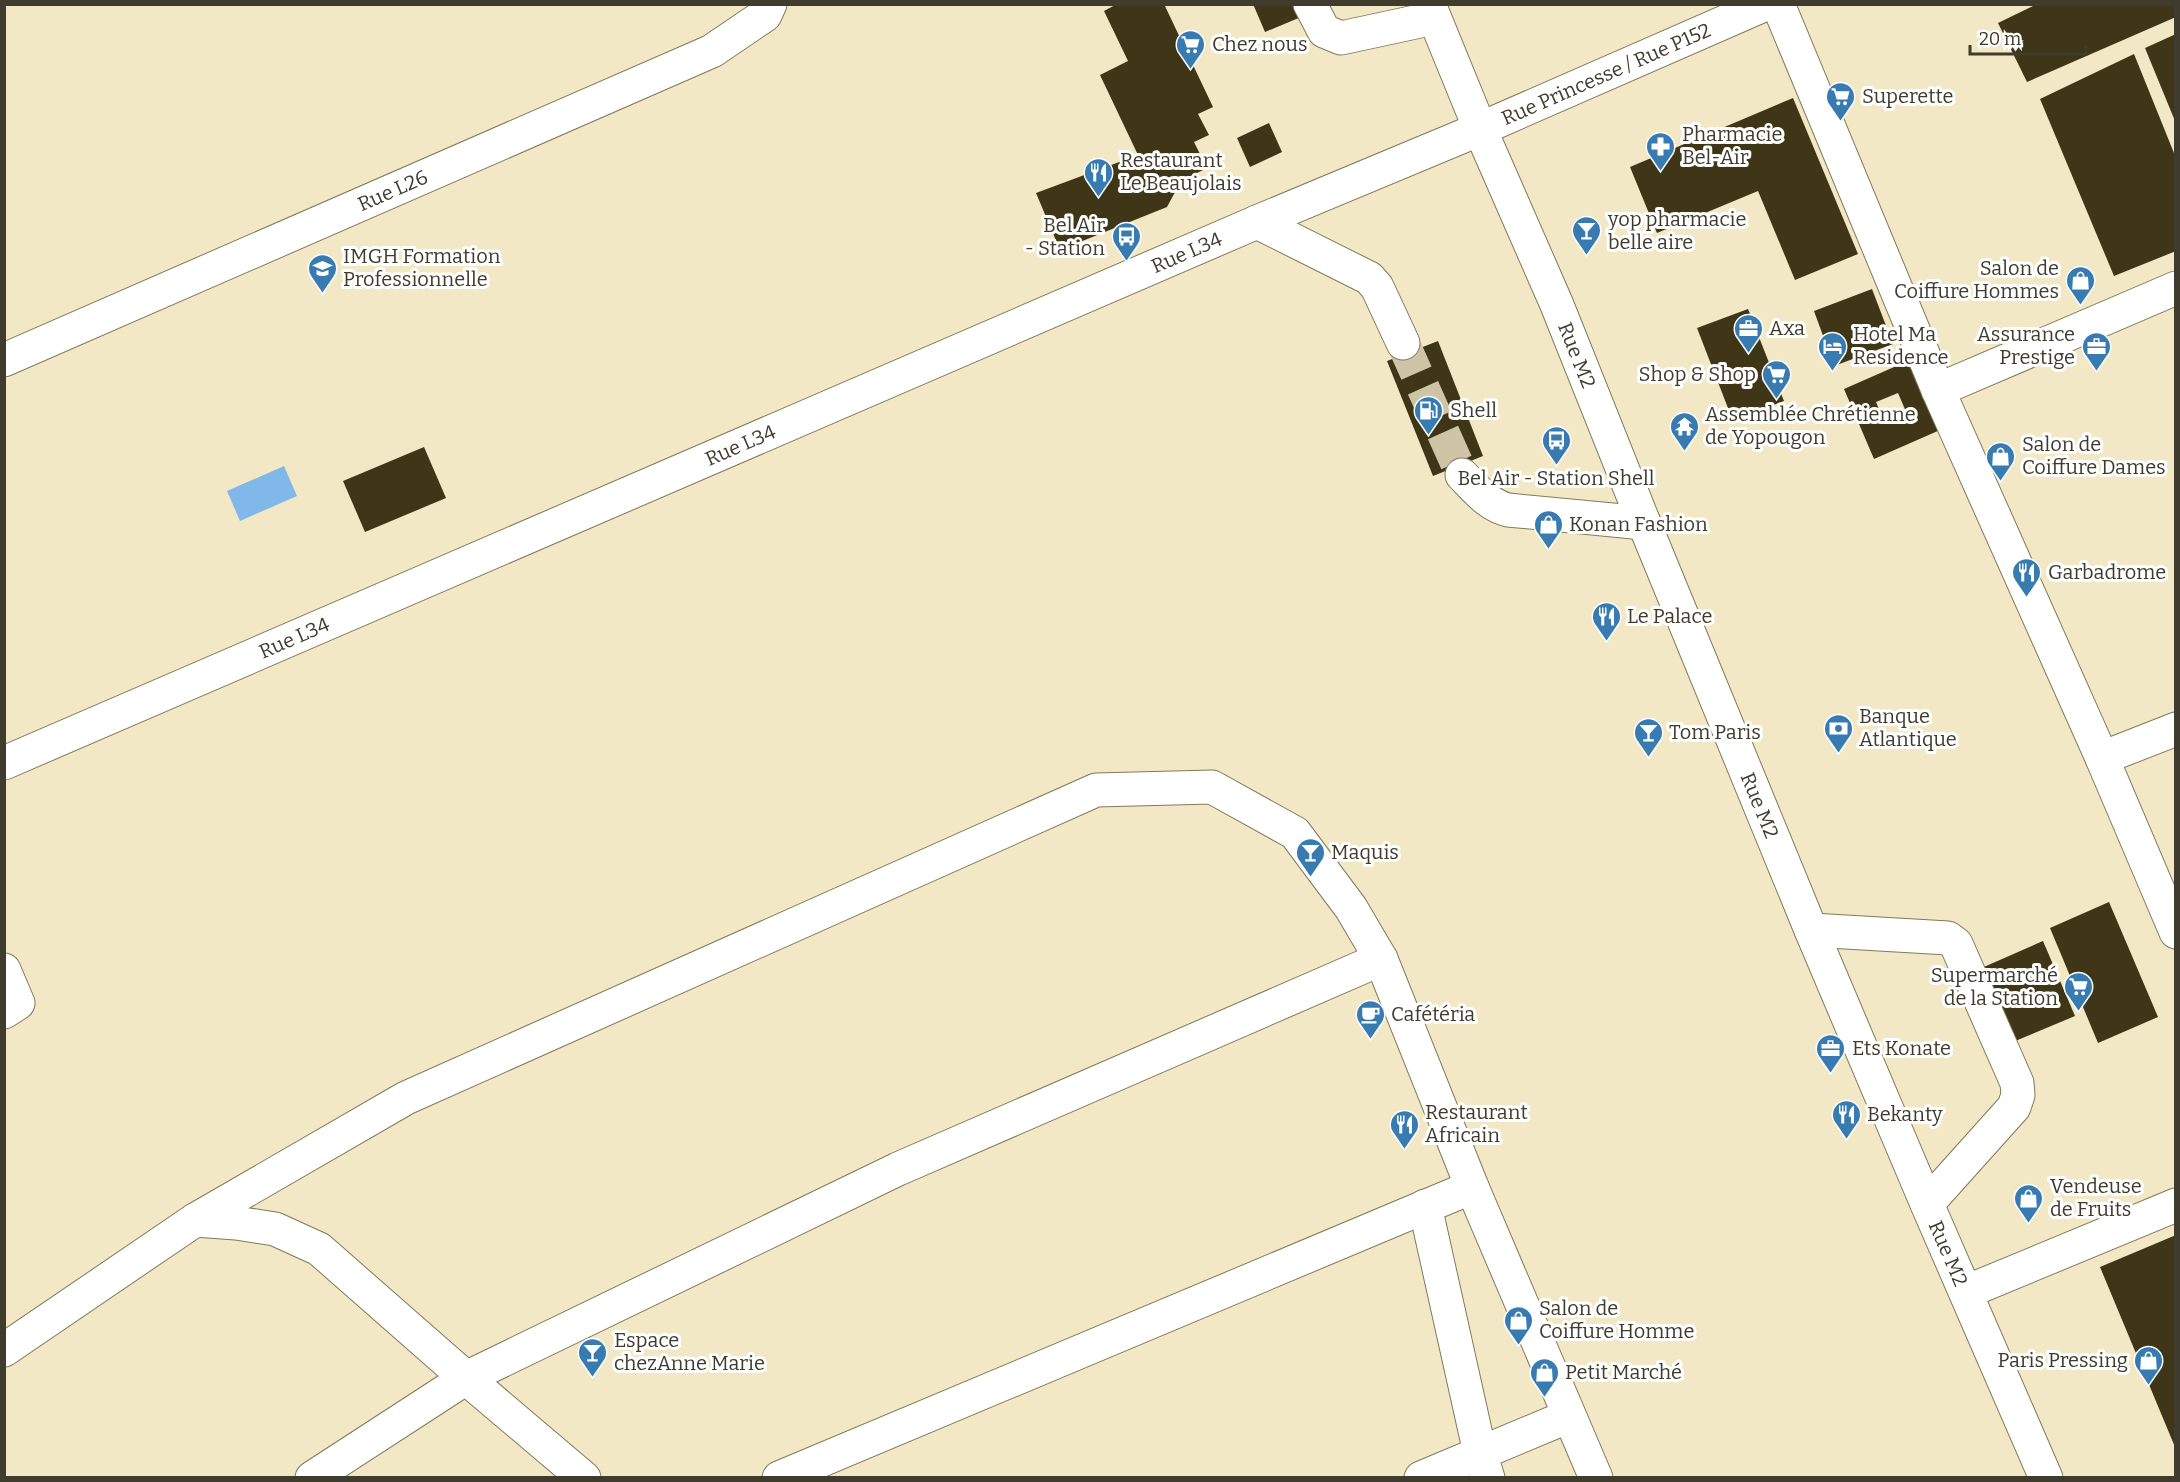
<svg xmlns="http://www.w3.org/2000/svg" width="2180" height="1482" font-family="Bitter,serif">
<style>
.water{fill:#80b9e9}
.building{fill:#3e3617;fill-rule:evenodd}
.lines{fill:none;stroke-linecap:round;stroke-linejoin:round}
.minor-tunnel{stroke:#cec5a7;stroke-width:33;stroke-dasharray:33 16;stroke-linecap:butt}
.minor-casing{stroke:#827959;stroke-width:35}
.major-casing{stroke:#827959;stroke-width:35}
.minor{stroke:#fff;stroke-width:33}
.major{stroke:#fff;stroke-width:33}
.labels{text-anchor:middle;stroke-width:6;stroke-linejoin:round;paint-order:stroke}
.poi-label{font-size:20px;fill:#3f3b2d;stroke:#fff;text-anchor:start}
.street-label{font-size:20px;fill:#3f3b2d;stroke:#fff}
</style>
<rect width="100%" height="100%" fill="#f2e8c5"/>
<path class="water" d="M284 466 297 496 240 521 227 491Z"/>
<g class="building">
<path d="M1117 4H1164L1213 107 1198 114 1209 135 1194 142 1207 168 1181 181 1167 207 1060 250 1036 193 1138 155 1100 75 1128 61 1104 11Z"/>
<path d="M1253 4H1296L1301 17 1265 32Z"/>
<path d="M2037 4H2176V17L2027 82 1998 23Z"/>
<path d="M2176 34V121H2175L2145 48Z"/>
<path d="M2134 54 2176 158V251L2114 276 2040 99Z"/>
<path d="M1793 98 1858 254 1795 280 1758 191 1657 233 1630 167Z"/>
<path d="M1269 123 1282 152 1250 167 1237 138Z"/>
<path d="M1872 289 1893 344 1834 366 1814 311Z"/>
<path d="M1748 309 1784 401 1733 421 1697 328Z"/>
<path d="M1438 341 1483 456 1433 476 1387 361Z"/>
<path d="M1910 360 1940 430 1874 459 1844 389ZM1898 393 1907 414 1885 424 1876 402Z"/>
<path d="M424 447 446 498 365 532 343 481Z"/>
<path d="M2109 902 2158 1017 2098 1043 2050 928Z"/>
<path d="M2043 941 2075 1016 2008 1044 1977 970Z"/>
<path d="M2176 1235 2175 1254V1447L2100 1267Z"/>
</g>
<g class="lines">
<path class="minor-tunnel" d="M1403 343 1462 475"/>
<defs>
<g id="minor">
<path d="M1310 4 1324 31 1341 38 1434 18"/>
<path d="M1778 4 1938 390 2102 758 2176 932"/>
<path d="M1257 222 1369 278 1377 287 1403 343"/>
<path id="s1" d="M4 360 712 51 765 15 770 4"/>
<path d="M1938 390 2176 288"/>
<path d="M1462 475C1476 489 1488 505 1508 510L1644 523"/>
<path d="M2102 758 2176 729"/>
<path id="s2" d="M4 763 1257 222 1480 129 1766 4"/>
<path d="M1811 930 1948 938 1956 944 2017 1083 2018 1095 2014 1107 1927 1204"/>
<path d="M4 970 18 1003 4 1012"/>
<path d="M1425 1206 1480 1453 1488 1478"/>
<path d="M195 1220 236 1223 275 1229 319 1249 466 1378 584 1478"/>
<path d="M1966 1292 2176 1205"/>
<path d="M4 1350 195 1220 406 1098 1096 790 1212 787 1295 833 1351 908 1381 959 1472 1187 1596 1478"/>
<path d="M312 1478 466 1378 898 1169 1381 959"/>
<path d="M779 1478 1472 1187"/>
<path d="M1421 1478 1569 1416"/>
</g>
<g id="major">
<path id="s3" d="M1429 4 1480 129 1557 305 1644 523 1811 930 1927 1204 2046 1478"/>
</g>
</defs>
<use href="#minor" class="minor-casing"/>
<use href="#major" class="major-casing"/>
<use href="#minor" class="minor"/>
<use href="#major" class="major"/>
</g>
<defs>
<symbol id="supermarket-pin" viewBox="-11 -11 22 30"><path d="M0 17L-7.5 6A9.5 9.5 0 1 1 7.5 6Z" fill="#377bb1" stroke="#fff"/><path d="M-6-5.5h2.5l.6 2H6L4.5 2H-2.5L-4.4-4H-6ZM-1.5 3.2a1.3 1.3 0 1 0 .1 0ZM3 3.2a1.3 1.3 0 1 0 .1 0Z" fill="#fff"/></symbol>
<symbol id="pharmacy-pin" viewBox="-11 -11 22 30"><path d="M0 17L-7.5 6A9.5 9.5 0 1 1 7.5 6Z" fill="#377bb1" stroke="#fff"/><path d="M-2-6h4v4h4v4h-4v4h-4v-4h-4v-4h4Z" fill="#fff"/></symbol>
<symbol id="restaurant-pin" viewBox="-11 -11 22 30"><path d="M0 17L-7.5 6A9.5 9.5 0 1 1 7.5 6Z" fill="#377bb1" stroke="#fff"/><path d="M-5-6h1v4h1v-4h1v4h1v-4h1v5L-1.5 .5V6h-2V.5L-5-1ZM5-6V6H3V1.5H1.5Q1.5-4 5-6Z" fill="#fff"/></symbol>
<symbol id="bar-pin" viewBox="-11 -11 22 30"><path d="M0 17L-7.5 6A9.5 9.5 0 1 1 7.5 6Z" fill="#377bb1" stroke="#fff"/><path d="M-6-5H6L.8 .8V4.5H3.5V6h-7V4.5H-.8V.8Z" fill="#fff"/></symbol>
<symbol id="bus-pin" viewBox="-11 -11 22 30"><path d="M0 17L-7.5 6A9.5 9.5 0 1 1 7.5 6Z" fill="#377bb1" stroke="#fff"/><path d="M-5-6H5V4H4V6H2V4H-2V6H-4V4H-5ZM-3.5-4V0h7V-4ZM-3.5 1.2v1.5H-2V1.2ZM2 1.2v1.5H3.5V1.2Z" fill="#fff"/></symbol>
<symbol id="university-pin" viewBox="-11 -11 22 30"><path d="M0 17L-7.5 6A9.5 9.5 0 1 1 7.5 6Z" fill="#377bb1" stroke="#fff"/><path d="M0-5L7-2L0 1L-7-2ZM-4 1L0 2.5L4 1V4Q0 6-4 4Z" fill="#fff"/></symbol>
<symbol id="shop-pin" viewBox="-11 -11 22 30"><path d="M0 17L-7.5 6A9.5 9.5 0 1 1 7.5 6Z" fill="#377bb1" stroke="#fff"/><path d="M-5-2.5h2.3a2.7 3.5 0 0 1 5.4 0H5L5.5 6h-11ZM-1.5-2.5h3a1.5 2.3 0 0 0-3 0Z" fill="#fff"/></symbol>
<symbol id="office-pin" viewBox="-11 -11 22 30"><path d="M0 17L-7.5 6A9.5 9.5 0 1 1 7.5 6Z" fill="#377bb1" stroke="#fff"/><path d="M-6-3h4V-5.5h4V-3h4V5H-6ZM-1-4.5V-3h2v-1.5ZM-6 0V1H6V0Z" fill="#fff"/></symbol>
<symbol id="hotel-pin" viewBox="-11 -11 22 30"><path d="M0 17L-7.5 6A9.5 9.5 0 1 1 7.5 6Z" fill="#377bb1" stroke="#fff"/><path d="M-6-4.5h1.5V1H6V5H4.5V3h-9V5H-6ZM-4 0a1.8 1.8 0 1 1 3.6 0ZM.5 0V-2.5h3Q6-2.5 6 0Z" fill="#fff"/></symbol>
<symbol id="fuel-pin" viewBox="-11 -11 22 30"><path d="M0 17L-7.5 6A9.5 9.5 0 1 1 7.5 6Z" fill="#377bb1" stroke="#fff"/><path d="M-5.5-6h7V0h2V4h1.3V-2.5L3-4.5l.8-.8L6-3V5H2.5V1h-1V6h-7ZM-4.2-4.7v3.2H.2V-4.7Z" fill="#fff"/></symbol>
<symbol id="temple-pin" viewBox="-11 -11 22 30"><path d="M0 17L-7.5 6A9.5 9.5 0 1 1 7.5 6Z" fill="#377bb1" stroke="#fff"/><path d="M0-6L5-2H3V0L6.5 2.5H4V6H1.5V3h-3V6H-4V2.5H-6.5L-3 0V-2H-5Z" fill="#fff"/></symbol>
<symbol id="bank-pin" viewBox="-11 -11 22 30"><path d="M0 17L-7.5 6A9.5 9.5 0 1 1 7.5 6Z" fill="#377bb1" stroke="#fff"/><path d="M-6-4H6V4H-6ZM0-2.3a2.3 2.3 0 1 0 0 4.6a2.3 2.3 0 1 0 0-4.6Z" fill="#fff"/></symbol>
<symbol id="cafe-pin" viewBox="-11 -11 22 30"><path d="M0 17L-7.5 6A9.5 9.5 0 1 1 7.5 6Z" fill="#377bb1" stroke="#fff"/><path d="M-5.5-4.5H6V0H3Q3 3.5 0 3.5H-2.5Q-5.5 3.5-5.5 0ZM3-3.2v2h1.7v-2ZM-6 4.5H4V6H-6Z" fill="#fff"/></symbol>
</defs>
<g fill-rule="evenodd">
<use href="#supermarket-pin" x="1174" y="28" width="33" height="45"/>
<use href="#supermarket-pin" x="1824" y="80" width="33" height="45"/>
<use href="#pharmacy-pin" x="1644" y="130" width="33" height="45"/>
<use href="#restaurant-pin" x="1082" y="156" width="33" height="45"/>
<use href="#bar-pin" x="1570" y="214" width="33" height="45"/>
<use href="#bus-pin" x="1110" y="220" width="33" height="45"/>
<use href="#university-pin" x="306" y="252" width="33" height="45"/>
<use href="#shop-pin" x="2064" y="264" width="33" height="45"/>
<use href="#office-pin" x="1732" y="312" width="33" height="45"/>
<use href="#hotel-pin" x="1816" y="330" width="33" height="45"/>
<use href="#office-pin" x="2080" y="330" width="33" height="45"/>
<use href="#supermarket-pin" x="1760" y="358" width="33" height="45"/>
<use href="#fuel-pin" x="1412" y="394" width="33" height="45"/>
<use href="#temple-pin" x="1668" y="410" width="33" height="45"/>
<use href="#bus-pin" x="1540" y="424" width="33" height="45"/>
<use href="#shop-pin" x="1984" y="440" width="33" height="45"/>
<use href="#shop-pin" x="1532" y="508" width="33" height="45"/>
<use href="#restaurant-pin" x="2010" y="556" width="33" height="45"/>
<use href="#restaurant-pin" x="1590" y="600" width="33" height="45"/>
<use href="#bank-pin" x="1822" y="712" width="33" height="45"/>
<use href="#bar-pin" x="1632" y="716" width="33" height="45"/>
<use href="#bar-pin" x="1294" y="836" width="33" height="45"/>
<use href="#supermarket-pin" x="2062" y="970" width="33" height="45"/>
<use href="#cafe-pin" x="1354" y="998" width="33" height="45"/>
<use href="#office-pin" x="1814" y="1032" width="33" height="45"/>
<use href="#restaurant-pin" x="1830" y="1098" width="33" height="45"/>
<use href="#restaurant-pin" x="1388" y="1108" width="33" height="45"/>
<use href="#shop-pin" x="2012" y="1182" width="33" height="45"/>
<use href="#shop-pin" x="1502" y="1304" width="33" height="45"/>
<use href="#bar-pin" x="576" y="1336" width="33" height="45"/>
<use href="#shop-pin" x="2132" y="1344" width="33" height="45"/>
<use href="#shop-pin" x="1528" y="1356" width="33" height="45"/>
</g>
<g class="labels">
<g class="poi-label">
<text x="1212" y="51">Chez nous</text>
<text x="1862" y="103">Superette</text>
<text x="1682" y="141">Pharmacie<tspan x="1682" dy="23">Bel-Air</tspan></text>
<text x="1120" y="167">Restaurant<tspan x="1120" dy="23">Le Beaujolais</tspan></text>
<text x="1608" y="226">yop pharmacie<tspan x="1608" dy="23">belle aire</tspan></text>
<text x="1105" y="232" text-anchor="end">Bel Air<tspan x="1105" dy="23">- Station</tspan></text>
<text x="343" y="263">IMGH Formation<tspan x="343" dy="23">Professionnelle</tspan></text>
<text x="2059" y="275" text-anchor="end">Salon de<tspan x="2059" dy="23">Coiffure Hommes</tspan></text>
<text x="1769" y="335">Axa</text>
<text x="1853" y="341">Hotel Ma<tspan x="1853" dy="23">Residence</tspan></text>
<text x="2075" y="341" text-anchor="end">Assurance<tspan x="2075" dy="23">Prestige</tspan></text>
<text x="1756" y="381" text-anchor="end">Shop &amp; Shop</text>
<text x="1450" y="417">Shell</text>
<text x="1705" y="421">Assemblée Chrétienne<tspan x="1705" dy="23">de Yopougon</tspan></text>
<text x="2022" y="451">Salon de<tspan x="2022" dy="23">Coiffure Dames</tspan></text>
<text x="1556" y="485" text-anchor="middle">Bel Air - Station Shell</text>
<text x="1569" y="531">Konan Fashion</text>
<text x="2048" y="579">Garbadrome</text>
<text x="1627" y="623">Le Palace</text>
<text x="1859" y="723">Banque<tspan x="1859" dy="23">Atlantique</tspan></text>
<text x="1669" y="739">Tom Paris</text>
<text x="1331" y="859">Maquis</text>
<text x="2058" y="982" text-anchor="end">Supermarché<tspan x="2058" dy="23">de la Station</tspan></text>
<text x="1391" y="1021">Cafétéria</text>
<text x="1852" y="1055">Ets Konate</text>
<text x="1425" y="1119">Restaurant<tspan x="1425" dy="23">Africain</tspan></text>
<text x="1867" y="1121">Bekanty</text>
<text x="2050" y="1193">Vendeuse<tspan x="2050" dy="23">de Fruits</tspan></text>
<text x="1539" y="1315">Salon de<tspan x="1539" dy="23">Coiffure Homme</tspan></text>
<text x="614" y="1347">Espace<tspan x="614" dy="23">chezAnne Marie</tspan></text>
<text x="2128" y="1367" text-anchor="end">Paris Pressing</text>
<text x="1565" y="1379">Petit Marché</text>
</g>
<g class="street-label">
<text dy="7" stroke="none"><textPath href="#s2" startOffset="1744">Rue Princesse / Rue P152</textPath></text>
<text dy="7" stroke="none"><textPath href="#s1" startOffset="424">Rue L26</textPath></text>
<text dy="7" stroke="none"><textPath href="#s2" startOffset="1288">Rue L34</textPath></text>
<text dy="7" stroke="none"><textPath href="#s3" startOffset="381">Rue M2</textPath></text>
<text dy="7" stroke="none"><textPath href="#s2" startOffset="802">Rue L34</textPath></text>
<text dy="7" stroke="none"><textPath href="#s2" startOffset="316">Rue L34</textPath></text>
<text dy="7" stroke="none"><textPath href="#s3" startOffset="867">Rue M2</textPath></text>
<text dy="7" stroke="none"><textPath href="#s3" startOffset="1353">Rue M2</textPath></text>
</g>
</g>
<rect width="2180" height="1482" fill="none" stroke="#3f3b2d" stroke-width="12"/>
<path d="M1970 45v9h116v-9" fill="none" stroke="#3f3b2d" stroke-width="3"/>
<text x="1979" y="45" font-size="18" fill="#3f3b2d" stroke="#ffffff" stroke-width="4.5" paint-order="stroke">20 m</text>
</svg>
